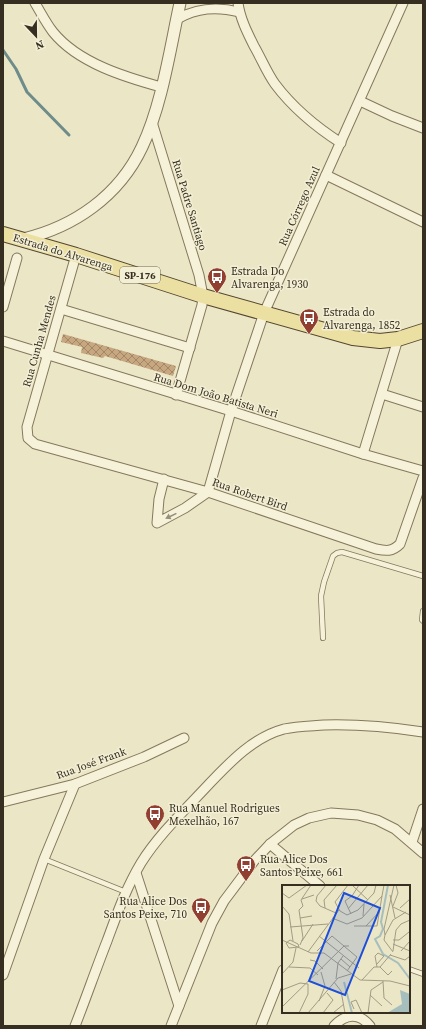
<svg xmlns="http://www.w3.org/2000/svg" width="426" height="1029" font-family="'Source Serif 4',serif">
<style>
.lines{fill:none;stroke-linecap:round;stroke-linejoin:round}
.stream{stroke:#6e8d8a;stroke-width:3}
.building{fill:url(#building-cross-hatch)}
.service-casing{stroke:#85785d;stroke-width:6}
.minor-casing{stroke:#85785d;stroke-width:11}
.tertiary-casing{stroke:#85785d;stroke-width:13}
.primary-casing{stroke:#534631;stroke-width:16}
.service{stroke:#f6f2d9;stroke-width:4.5}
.minor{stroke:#f6f2d9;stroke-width:9}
.tertiary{stroke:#f6f2d9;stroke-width:11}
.primary{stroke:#ebdfa1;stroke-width:14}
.oneway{fill:#96907c}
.labels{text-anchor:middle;stroke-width:3;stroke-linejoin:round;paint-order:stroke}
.shield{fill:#f3efd5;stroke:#6f6856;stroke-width:1}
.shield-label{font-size:10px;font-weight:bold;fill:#362e20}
.street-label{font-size:11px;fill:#362e20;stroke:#f3efd5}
.poi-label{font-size:11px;fill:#362e20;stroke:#f3efd5;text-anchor:start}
.inset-river{fill:none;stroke:#a7bfbc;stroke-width:2}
.inset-road{fill:none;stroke:#a39c84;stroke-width:1}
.view{fill:#1d4ed8;fill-opacity:0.15;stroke:#1d4ed8;stroke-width:2}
.inset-edge{fill:none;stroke:#362e20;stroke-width:2}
</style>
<defs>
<pattern id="building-cross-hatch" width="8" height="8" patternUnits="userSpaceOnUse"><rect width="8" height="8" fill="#c7a77f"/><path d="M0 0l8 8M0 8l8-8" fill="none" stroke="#a28868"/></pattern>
</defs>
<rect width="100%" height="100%" fill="#ebe6c6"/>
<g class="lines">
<path class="stream" d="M3 50 16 69 27 92 69 135"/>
</g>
<path class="building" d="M63 334 176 366 173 376 105 356 103 358 81 353 82 347 61 342Z"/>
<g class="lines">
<defs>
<g id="service">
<path d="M423 611 422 620 423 621"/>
<path d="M323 638 321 596 324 582 333 556 337 553 342 552 423 576"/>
<path d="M44 859 126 892"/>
<path d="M409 969 423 974"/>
</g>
<g id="minor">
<path d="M35 3C41 13 46 23 53 32 78 63 125 77 161 87"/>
<path d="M238 3C240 18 247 32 254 46 261 58 267 73 275 84 293 108 316 127 341 143"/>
<path d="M177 19C197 8 216 6 239 12"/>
<path d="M360 101 392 116 423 128"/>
<path d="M152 122 199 275 203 296 202 305 176 395"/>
<path d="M326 175 423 222"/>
<path d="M76 255 27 427 28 438 35 444 208 492 376 549C386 551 392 552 400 544L423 478"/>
<path d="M3 307 17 258"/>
<path d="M61 309 190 348"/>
<path d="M3 341 231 411 363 454 423 471"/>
<path d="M382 394 423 407"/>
<path d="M363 454 398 339"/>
<path d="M164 479 159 499 157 523 185 508 208 492 231 411 264 313 403 3"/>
<path d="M3 802 75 784 144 757 184 738"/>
<path d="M412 842 423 809"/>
<path d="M270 844 320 886"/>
<path d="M136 873 179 1006"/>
<path d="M3 975 44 859 75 784"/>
<path d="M75 1026C86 998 96 969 107 941 117 914 126 888 141 863 159 834 186 809 210 783 231 761 254 737 284 729 297 726 311 726 324 725 357 724 390 727 423 732"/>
<path d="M171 1026 212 923 224 901 254 861 270 844 294 825 309 818 331 813 358 815 377 820 395 829 423 853"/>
<path d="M261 1026 283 970"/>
<path d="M334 1026C345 1014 359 1012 370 1026"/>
</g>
<path id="tertiary" d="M23 239C74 227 119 196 142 147 162 105 170 49 180 3"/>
<path id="primary" d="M3 234 76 255 203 296 353 338 380 341 398 339 423 331"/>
</defs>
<use href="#service" class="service-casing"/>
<use href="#minor" class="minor-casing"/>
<use href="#tertiary" class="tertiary-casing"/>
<use href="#primary" class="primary-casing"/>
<use href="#service" class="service"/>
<use href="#minor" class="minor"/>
<use href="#tertiary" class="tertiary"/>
<use href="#primary" class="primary"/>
</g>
<defs><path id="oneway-solid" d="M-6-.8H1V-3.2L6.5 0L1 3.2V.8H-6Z"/></defs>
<use class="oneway" href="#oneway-solid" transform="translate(171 516) rotate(154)"/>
<defs>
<symbol id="bus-pin" viewBox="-11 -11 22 30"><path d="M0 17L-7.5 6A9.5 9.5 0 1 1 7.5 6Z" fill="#903f31" stroke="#f3efd5"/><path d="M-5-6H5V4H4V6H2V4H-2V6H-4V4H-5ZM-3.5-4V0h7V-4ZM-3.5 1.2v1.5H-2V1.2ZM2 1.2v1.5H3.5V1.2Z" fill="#fff"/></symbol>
</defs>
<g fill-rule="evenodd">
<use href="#bus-pin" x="206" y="266" width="22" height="30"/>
<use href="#bus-pin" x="298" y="307" width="22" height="30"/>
<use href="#bus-pin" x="144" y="803" width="22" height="30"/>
<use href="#bus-pin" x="235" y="854" width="22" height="30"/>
<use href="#bus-pin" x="190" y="896" width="22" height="30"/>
</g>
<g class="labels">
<rect class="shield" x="120" y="267" width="40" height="16" rx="3"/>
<g class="shield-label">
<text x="140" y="279">SP-176</text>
</g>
<g class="street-label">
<text transform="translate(190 205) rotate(73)" y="4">Rua Padre Santiago</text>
<text transform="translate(299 206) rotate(-66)" y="4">Rua Córrego Azul</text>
<text transform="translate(63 252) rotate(17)" y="4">Estrada do Alvarenga</text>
<text transform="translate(39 341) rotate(-74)" y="4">Rua Cunha Mendes</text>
<text transform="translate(216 395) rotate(17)" y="4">Rua Dom João Batista Neri</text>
<text transform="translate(250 494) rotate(19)" y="4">Rua Robert Bird</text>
<text transform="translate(91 763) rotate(-20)" y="4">Rua José Frank</text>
</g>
<g class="poi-label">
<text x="231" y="275">Estrada Do<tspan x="231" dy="13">Alvarenga, 1930</tspan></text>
<text x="323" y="316">Estrada do<tspan x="323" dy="13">Alvarenga, 1852</tspan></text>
<text x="169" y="812">Rua Manuel Rodrigues<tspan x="169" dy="13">Mexelhão, 167</tspan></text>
<text x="260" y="863">Rua Alice Dos<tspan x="260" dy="13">Santos Peixe, 661</tspan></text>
<text x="187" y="905" text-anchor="end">Rua Alice Dos<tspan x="187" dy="13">Santos Peixe, 710</tspan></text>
</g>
</g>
<g transform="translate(282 885)">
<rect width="128" height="128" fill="#ebe6c6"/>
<path d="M118 105 128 109V128H105L120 119Z" fill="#a7bfbc"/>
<path class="inset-river" d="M106 0 99 37 101 44 98 51 93 54 101 69 116 78 128 94M62 97 70 128"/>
<path class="inset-road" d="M44 0 35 11 34 16 38 21 54 28M66 0 53 17 58 26 65 30 76 25 92 8 94 0M70 0 86 15M0 8 7 13 25 0M108 10 113 33M20 14 32 10M0 21 7 29 11 56M111 21 116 8 114 0M111 22 128 30M43 23 42 15 55 0M118 23 128 14M66 24 86 0M69 29 63 16 70 11 77 0M81 31 82 19M18 33 30 31M50 33 65 39 80 33 100 11 102 0M72 41H95L100 11M84 41 98 26M8 42 46 39M103 50 102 44 112 0M37 51 77 83M0 55 29 68H42L78 95 108 96 128 101M8 55 16 59 17 62 7 63 4 58ZM111 55H117L127 47M20 56 31 39M111 59 128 66M18 60 21 53 17 25 21 21 19 15 29 0M35 66 50 51 75 72 65 86M111 66 114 45 119 39 128 35M119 66 128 56M26 67 57 25M111 67 102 55 103 50 111 35 124 27M108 70 123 75 128 71M59 74 68 82M28 75 33 76 41 84M7 82 28 83 36 90M95 82 93 71 96 68 102 71 95 79M98 82 109 69M0 89 11 77 14 63M54 94 56 78 61 71M80 95 92 82H98L106 90 110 86M101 96 102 113 110 120M52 97 59 106 63 128M0 105 18 98 26 99V109L17 128M88 110 100 121M37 116 43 101 39 87M0 122 62 61H67M72 124 69 117 74 115 80 128M26 128 56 93 69 89M41 128 51 115 45 108M51 128 62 119M86 128 89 105 101 97"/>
<path class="view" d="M62 8 98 23 63 110 27 96Z"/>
<rect width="128" height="128" class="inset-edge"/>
</g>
<rect width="426" height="1029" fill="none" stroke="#362e20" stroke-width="8"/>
<g transform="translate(36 36) rotate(158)" stroke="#f3efd5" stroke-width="3" paint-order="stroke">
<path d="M0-3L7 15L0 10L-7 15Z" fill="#362e20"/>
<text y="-6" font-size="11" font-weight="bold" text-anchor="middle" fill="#362e20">N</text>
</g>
</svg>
